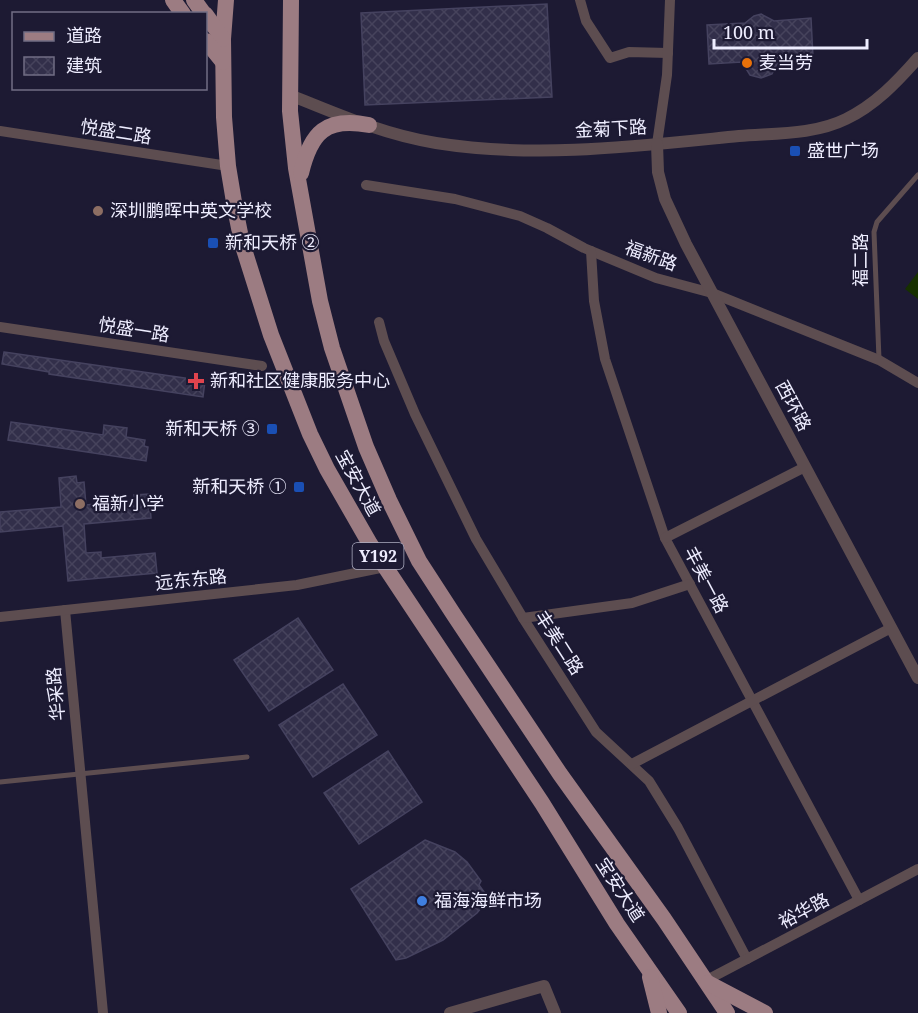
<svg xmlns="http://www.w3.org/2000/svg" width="918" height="1013" font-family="'Noto Serif','Noto Sans SC',serif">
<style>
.garden{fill:#173000}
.building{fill:url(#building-cross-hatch);stroke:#45425f;stroke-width:1.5}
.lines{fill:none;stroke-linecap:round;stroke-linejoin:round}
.service{stroke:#5d4d50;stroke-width:5}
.minor{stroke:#5d4d50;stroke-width:10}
.tertiary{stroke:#5d4d50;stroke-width:12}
.primary{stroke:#9c7c82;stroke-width:16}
.food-dot{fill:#e8710a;stroke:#1d1a33;stroke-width:2}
.transit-dot{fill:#1a4fb4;stroke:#1d1a33;stroke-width:2}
.education-dot{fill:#8d6e63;stroke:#1d1a33;stroke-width:2}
.health-dot{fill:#e0444e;stroke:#1d1a33;stroke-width:2}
.shop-dot{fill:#3f7fe0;stroke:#1d1a33;stroke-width:2}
.labels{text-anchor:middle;stroke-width:4.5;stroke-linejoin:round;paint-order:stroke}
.shield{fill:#1d1a33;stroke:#afaec2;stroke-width:1.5}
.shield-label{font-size:16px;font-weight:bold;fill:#eeedff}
.poi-label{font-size:18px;fill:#eeedff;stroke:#1d1a33;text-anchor:start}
.street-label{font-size:18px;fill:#eeedff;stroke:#1d1a33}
</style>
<defs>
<pattern id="building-cross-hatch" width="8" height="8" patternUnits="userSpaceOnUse" patternTransform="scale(1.5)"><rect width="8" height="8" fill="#322f4a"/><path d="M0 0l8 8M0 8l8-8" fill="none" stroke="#46435c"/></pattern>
</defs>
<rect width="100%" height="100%" fill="#1d1a33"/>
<path class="garden" d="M918 272V299L905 289Z"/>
<g class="building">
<path d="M547 4 552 97 365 105 361 13Z"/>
<path d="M761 14 774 21 811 18 813 57 779 60 772 74 761 78 750 75 742 62 709 64 707 25 745 23 754 16Z"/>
<path d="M4 352 205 381 203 397 49 374V372L2 364Z"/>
<path d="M11 422 103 435 104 425 127 428 126 437 145 440 144 446 148 447 146 461 8 440Z"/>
<path d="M76 476 77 483 84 482 86 505 135 500 134 495 149 494 151 518 84 524 86 553 101 552V558L155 553 157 573 68 581 63 526 0 532V512L61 507 59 478Z"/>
<path d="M298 618 333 670 269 711 234 660Z"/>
<path d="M343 684 377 735 313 777 279 725Z"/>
<path d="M388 751 422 802 359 844 324 793Z"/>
<path d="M425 840 455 852 467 862 481 881 479 885 487 896 485 899 486 902 477 913 443 940 406 958 396 960 351 889Z"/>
</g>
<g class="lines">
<g class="service">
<path d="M879 359 874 232 877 222 918 175"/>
<path d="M0 782 247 757"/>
</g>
<g class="minor">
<path d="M580 0 586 21 610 58 629 52 668 53"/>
<path d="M0 131 228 166"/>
<path d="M657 144 667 75 670 0"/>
<path d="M366 185 455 199 520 216 547 228 584 248 656 278 712 293 879 360 918 383"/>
<path d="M591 251 594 301 605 359 665 538 859 900"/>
<path d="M379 322 384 341 415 414 476 539 523 618 596 732 649 781 678 828 747 959"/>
<path d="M0 327 262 366"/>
<path d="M665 538 805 467"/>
<path d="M65 610 103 1013"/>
<path d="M0 617 297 585 385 567"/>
<path d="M523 618 632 603 690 584"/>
<path d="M632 764 891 628"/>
<path d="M705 981 918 869"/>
</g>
<g class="tertiary">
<path d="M290 95C337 114 385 135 436 143 536 159 639 146 739 136 773 133 814 135 846 119 875 105 897 82 918 58"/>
<path d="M657 144 658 172 665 199 686 244 918 678"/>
<path d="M450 1013 544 986 555 1013"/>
</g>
<g class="primary">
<path d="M173 0 183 14"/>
<path d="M194 0 204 14"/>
<path d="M226 0 223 39 224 117 228 166 235 208 242 243 271 335 310 434 327 469 370 544 542 803 617 924 679 1013"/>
<path d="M291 0 290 111 296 168 320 301 332 348 366 447 389 500 419 561 454 615 560 774 664 919 727 1013"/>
<path d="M206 15 223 39"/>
<path d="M206 41 223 62"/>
<path d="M301 173C311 132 326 117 369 125"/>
<path d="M650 977 659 1013"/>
<path d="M708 983 765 1013"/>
</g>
</g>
<circle class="food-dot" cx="747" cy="63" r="6"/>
<g class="transit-dot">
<rect x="789" y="145" width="12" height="12" rx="3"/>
<rect x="207" y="237" width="12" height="12" rx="3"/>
<rect x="266" y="423" width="12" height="12" rx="3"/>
<rect x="293" y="481" width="12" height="12" rx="3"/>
</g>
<g class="education-dot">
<circle cx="98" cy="211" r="6"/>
<circle cx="80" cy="504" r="6"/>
</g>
<path class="health-dot" d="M193 372h6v6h6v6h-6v6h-6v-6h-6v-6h6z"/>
<circle class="shop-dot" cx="422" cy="901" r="6"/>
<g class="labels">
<rect class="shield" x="352.5" y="543" width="51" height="26" rx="4.5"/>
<g class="shield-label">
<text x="378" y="562">Y192</text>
</g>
<g class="poi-label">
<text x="759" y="69">麦当劳</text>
<text x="807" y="157">盛世广场</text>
<text x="110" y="217">深圳鹏晖中英文学校</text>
<text x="225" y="249">新和天桥 ②</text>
<text x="210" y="387">新和社区健康服务中心</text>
<text x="260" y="435" text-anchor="end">新和天桥 ③</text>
<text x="287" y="493" text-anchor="end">新和天桥 ①</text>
<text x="92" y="510">福新小学</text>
<text x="434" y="907">福海海鲜市场</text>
</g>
<g class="street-label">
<text transform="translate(611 129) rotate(-3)" y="6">金菊下路</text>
<text transform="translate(116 132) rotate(9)" y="6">悦盛二路</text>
<text transform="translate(651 256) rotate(20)" y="6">福新路</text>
<text transform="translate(861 260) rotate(-90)" y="6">福二路</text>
<text transform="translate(134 330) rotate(9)" y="6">悦盛一路</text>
<text transform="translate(793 406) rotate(62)" y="6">西环路</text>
<text transform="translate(358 483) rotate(61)" y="6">宝安大道</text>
<text transform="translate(191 580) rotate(-6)" y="6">远东东路</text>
<text transform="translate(706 580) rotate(62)" y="6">丰美一路</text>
<text transform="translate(559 643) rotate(57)" y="6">丰美二路</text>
<text transform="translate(56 694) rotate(-95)" y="6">华采路</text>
<text transform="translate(620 890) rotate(57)" y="6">宝安大道</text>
<text transform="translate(804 911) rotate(-28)" y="6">裕华路</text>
</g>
</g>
<rect x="12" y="12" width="195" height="78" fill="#1d1a33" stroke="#716e85" stroke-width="1.5"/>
<rect x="24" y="32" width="30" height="9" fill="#9c7c82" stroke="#716e85" stroke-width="1.5"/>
<text x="66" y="42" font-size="18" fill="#eeedff">道路</text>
<rect x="24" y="57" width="30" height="18" fill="url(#building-cross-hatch)" stroke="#716e85" stroke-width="1.5"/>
<text x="66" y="72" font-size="18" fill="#eeedff">建筑</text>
<path d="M714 39v9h153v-9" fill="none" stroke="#eeedff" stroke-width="3"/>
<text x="723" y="39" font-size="18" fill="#eeedff" stroke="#1d1a33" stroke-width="4.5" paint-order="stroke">100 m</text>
</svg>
